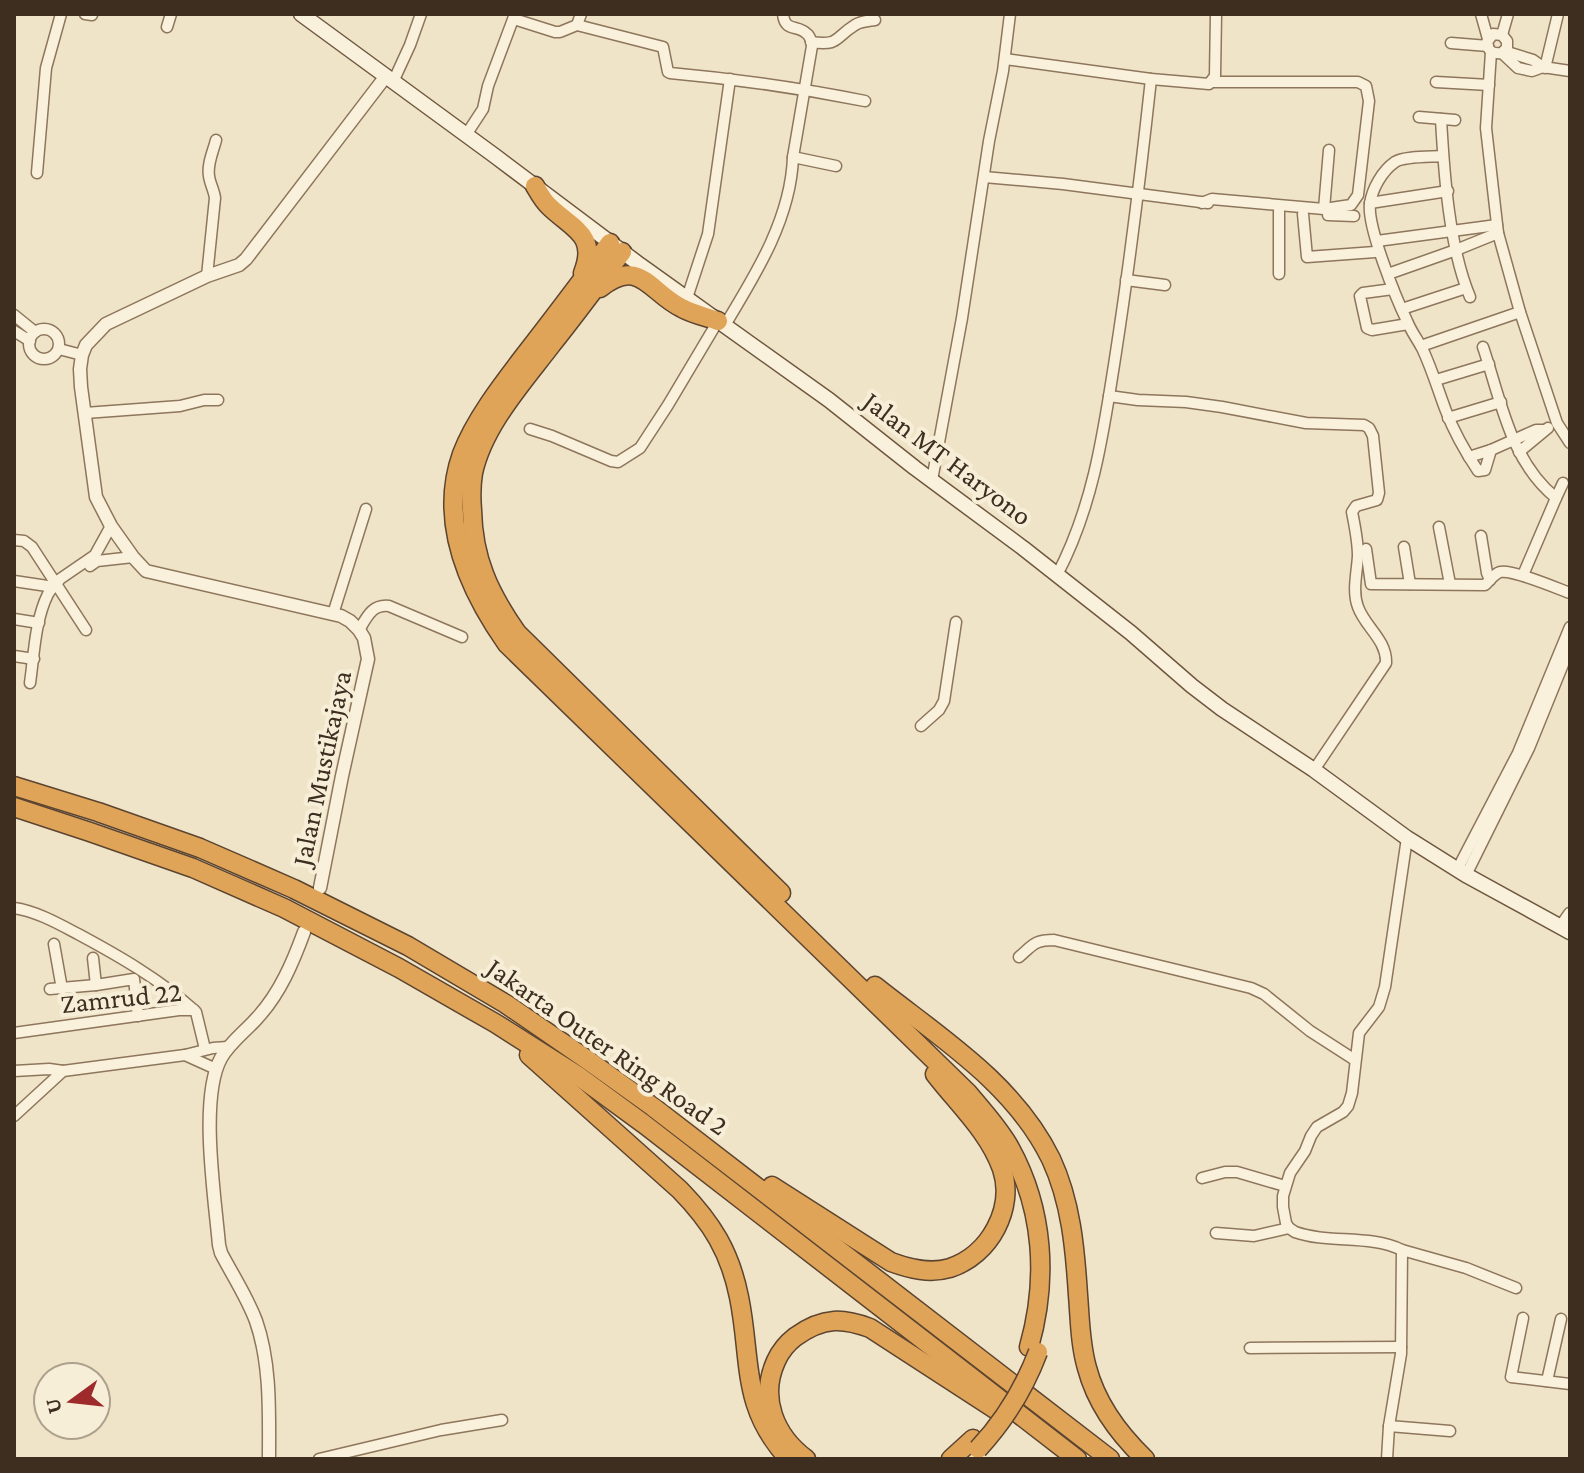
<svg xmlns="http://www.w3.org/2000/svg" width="1584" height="1473" font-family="'Crimson Pro',serif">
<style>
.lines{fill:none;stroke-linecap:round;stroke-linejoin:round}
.minor-casing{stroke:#8d765c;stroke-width:13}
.tertiary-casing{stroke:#8d765c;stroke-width:15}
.secondary-casing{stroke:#6f573f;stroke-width:17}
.motorway-casing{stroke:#5b4430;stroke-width:21}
.minor{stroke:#faf1dc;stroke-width:10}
.tertiary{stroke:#faf1dc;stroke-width:12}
.secondary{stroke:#faf1dc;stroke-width:14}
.motorway{stroke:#e0a458;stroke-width:18}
.motorway-bridge-casing{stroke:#5b4430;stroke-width:21;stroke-linecap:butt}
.motorway-bridge{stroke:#e0a458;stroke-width:18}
.labels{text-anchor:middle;stroke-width:8;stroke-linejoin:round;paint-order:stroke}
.street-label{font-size:28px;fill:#3d2e20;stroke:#f7eed8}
</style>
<rect width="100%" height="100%" fill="#f0e4c8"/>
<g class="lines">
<defs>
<g id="minor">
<path d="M85 14 92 15"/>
<path d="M1481 14 1488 39"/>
<path d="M514 19 555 32H560L577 25 581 14"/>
<path d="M577 25 663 47 668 72 670 73C736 79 800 88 865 101"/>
<path d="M167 27 171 14"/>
<path d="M1502 35 1508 14"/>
<path d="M811 42C840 46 834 38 855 25 861 21 868 21 875 20"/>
<path d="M1451 43 1488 46"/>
<path d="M1504 51 1533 60 1543 67"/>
<path d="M1491 52 1486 128 1498 233 1520 312 1557 423 1570 443"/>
<path d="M1502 53 1507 48V41L1502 35 1493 34 1487 42C1488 52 1493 54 1502 53L1518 68 1532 71 1543 67 1570 71"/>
<path d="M1005 59 1151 79 1209 84 1215 76 1216 14"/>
<path d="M1545 68 1558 14"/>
<path d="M393 82 410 45 421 14"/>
<path d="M1436 82 1489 85"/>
<path d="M1419 117 1455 120"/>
<path d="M1441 119C1444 173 1449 247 1470 297"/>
<path d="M466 135 483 109 488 86 515 14"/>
<path d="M1443 156C1431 157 1404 156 1395 162 1382 171 1372 189 1370 204 1367 227 1396 298 1407 321 1411 331 1417 339 1422 348 1432 369 1438 390 1446 411 1454 432 1466 453 1478 471L1485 470 1491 450"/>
<path d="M793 157 836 166"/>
<path d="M37 173 46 68 61 14"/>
<path d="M984 177 1063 184 1208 203"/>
<path d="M1202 203 1212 199 1324 209 1351 205 1358 195 1369 101 1366 86 1358 82H1213"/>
<path d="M1370 203 1448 191"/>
<path d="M1324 209 1329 150"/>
<path d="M1303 214 1307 257 1375 252"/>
<path d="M1328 215 1354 216"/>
<path d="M1377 241 1497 225"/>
<path d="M1279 274V211"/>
<path d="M1388 274 1456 250 1498 233"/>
<path d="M207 276 215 198C214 190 210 184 209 176 207 164 213 152 216 140"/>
<path d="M1126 280 1165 285"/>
<path d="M1393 289 1363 293 1360 296 1367 328 1372 330 1408 324"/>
<path d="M687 298 708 234 730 79"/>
<path d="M1402 309 1466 288"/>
<path d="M14 315 35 332"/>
<path d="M725 325C756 274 791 218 793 157L812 46C812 43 810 36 807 34 798 24 785 33 783 14"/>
<circle cx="44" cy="344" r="15"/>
<path d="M14 331 30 341"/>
<path d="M1421 346 1520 312"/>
<path d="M1483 347C1501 400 1510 461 1556 498L1523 575"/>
<path d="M59 349 82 355"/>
<path d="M1436 380 1489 364"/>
<path d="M1109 396 1138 400 1186 402 1222 407 1306 423 1364 425 1369 428 1373 436 1379 493 1377 500 1356 506 1352 512C1355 527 1358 541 1358 556 1357 573 1352 591 1358 607 1365 627 1387 640 1386 663L1314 770"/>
<path d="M85 413 180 406 204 400H218"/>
<path d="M1448 418 1501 402"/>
<path d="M530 429 552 436 611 461 618 462 640 448 668 405 718 321"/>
<path d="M1519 452 1548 428"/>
<path d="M1469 457 1491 450 1536 430H1544"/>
<path d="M932 480 962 318 989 141 1003 71 1010 14"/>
<path d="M1556 498 1563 483"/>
<path d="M1439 527 1450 584"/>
<path d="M1481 536 1487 573 1490 580"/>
<path d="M14 540 24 541 32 547 86 630"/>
<path d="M1404 547 1410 584"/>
<path d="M1366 549 1371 584 1485 585C1490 580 1494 574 1500 572 1512 569 1556 588 1570 593"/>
<path d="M90 566 97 561 133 557"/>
<path d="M1057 575C1094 505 1104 429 1116 352 1130 261 1141 171 1151 79"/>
<path d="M14 581 54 587"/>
<path d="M333 614 366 509"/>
<path d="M14 619 39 623"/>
<path d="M359 630C367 617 372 604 389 606L462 637"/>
<path d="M14 656 34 659"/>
<path d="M30 683C34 655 35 620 48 594 51 588 56 585 60 579L95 555 111 526"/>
<path d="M921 726 939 710 944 701 956 622"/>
<path d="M1457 870 1518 753 1570 627"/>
<path d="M1466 875 1529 748 1570 647"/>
<path d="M14 908C36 911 59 924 78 934 119 956 159 979 194 1010"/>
<path d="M54 944 62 989"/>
<path d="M1019 957C1033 945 1034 940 1054 940L1251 988 1264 994 1310 1031 1355 1060"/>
<path d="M93 958 96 985"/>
<path d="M50 989 96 985 134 979 138 1016"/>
<path d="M14 1033 179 1010H194L196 1012 205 1049"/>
<path d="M216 1069 185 1055 213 1048 228 1047"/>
<path d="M14 1071 49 1069 63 1071"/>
<path d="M14 1116 63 1071 185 1055"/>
<path d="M1202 1178 1225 1172H1237L1285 1186"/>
<path d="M1216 1233 1254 1236 1289 1228"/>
<path d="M1402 1250 1466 1268 1516 1288"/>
<path d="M1523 1318 1511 1377 1570 1384"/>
<path d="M1250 1348 1401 1347"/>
<path d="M1547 1381 1561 1319"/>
<path d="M1389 1426 1450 1431"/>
<path d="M319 1459 441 1430 502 1420"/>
<path d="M1387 1459 1389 1426 1401 1354 1402 1250C1369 1234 1329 1244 1295 1232L1289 1228 1286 1223 1283 1207V1196L1290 1173 1305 1151 1311 1136 1317 1127 1343 1112 1348 1106 1352 1093 1359 1033 1379 1007 1385 987 1407 838"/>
</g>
<g id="tertiary">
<path d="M320 888 342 776 368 659 364 638 359 630 350 621 341 616 146 571 133 557 111 526 96 497 81 387 80 369 82 355 86 345 106 324 207 276 239 265 246 259 386 76"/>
<path d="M1561 927 1570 914"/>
<path d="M269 1459C269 1413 271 1364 256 1321 247 1297 233 1276 221 1253L219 1245C215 1198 199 1098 221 1058 230 1042 246 1031 258 1017 280 993 293 962 304 932"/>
</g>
<path id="secondary" d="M301 14 495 156 640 265 829 400 915 468 1023 548 1131 633 1192 686 1222 709 1314 770 1407 838 1466 875 1570 932"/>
<g id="motorway">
<path d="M535 186C539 193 544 202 550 207 573 229 598 235 583 273"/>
<path d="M610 243C583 279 556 315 528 351 505 381 475 419 462 454 438 521 469 590 507 644L968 1093C983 1111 999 1128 1010 1148 1044 1210 1048 1280 1029 1347"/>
<path d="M622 252C599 283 576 314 552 344 523 382 483 426 473 473 471 485 471 498 472 510 473 559 489 593 517 633L781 893"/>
<path d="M600 288C640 256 649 292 682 308 693 314 707 317 718 321"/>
<path d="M14 786 98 812 200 848 294 889 408 946 506 1004 589 1061 653 1107 1110 1459"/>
<path d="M14 807 90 832 193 868 284 908 399 968 495 1023 577 1075 644 1124 1077 1459"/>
<path d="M875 986C939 1037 1014 1083 1051 1159 1071 1202 1075 1248 1078 1295 1080 1319 1080 1344 1087 1368 1096 1402 1119 1434 1145 1459"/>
<path d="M529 1055 680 1190C712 1223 730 1252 739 1297 752 1360 740 1407 789 1459"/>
<path d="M772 1186 891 1262C910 1269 930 1274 950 1268 990 1255 1015 1208 1002 1169 989 1132 958 1104 935 1074"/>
<path d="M806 1459C775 1436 759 1398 776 1361 780 1352 786 1344 795 1337 806 1329 819 1322 834 1321 847 1320 859 1324 870 1328L1004 1415"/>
<path d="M951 1459 973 1439"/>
</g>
</defs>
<use href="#minor" class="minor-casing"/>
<use href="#tertiary" class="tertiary-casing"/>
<use href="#secondary" class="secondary-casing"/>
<use href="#motorway" class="motorway-casing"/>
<use href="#minor" class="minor"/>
<use href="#tertiary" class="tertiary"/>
<use href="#secondary" class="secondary"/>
<use href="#motorway" class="motorway"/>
<defs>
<path id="motorway-bridge" d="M978 1449C1005 1420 1024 1389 1038 1352"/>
</defs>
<use href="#motorway-bridge" class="motorway-bridge-casing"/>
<use href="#motorway-bridge" class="motorway-bridge"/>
</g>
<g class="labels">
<g class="street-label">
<text transform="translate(948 458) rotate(37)" y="10">Jalan MT Haryono</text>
<text transform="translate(321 768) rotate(-78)" y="10">Jalan Mustikajaya</text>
<text transform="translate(121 997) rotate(-6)" y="10">Zamrud 22</text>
<text transform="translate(608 1046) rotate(35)" y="10">Jakarta Outer Ring Road 2</text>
</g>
</g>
<rect width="1584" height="1473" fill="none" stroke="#3d2e20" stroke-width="32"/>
<g transform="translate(72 1401) rotate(255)"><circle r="38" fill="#f7eed8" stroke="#ada18e" stroke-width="2"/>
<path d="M0-6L14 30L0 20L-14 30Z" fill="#9e2a2b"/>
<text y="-12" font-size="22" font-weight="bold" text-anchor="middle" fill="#3d2e20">U</text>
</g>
</svg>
